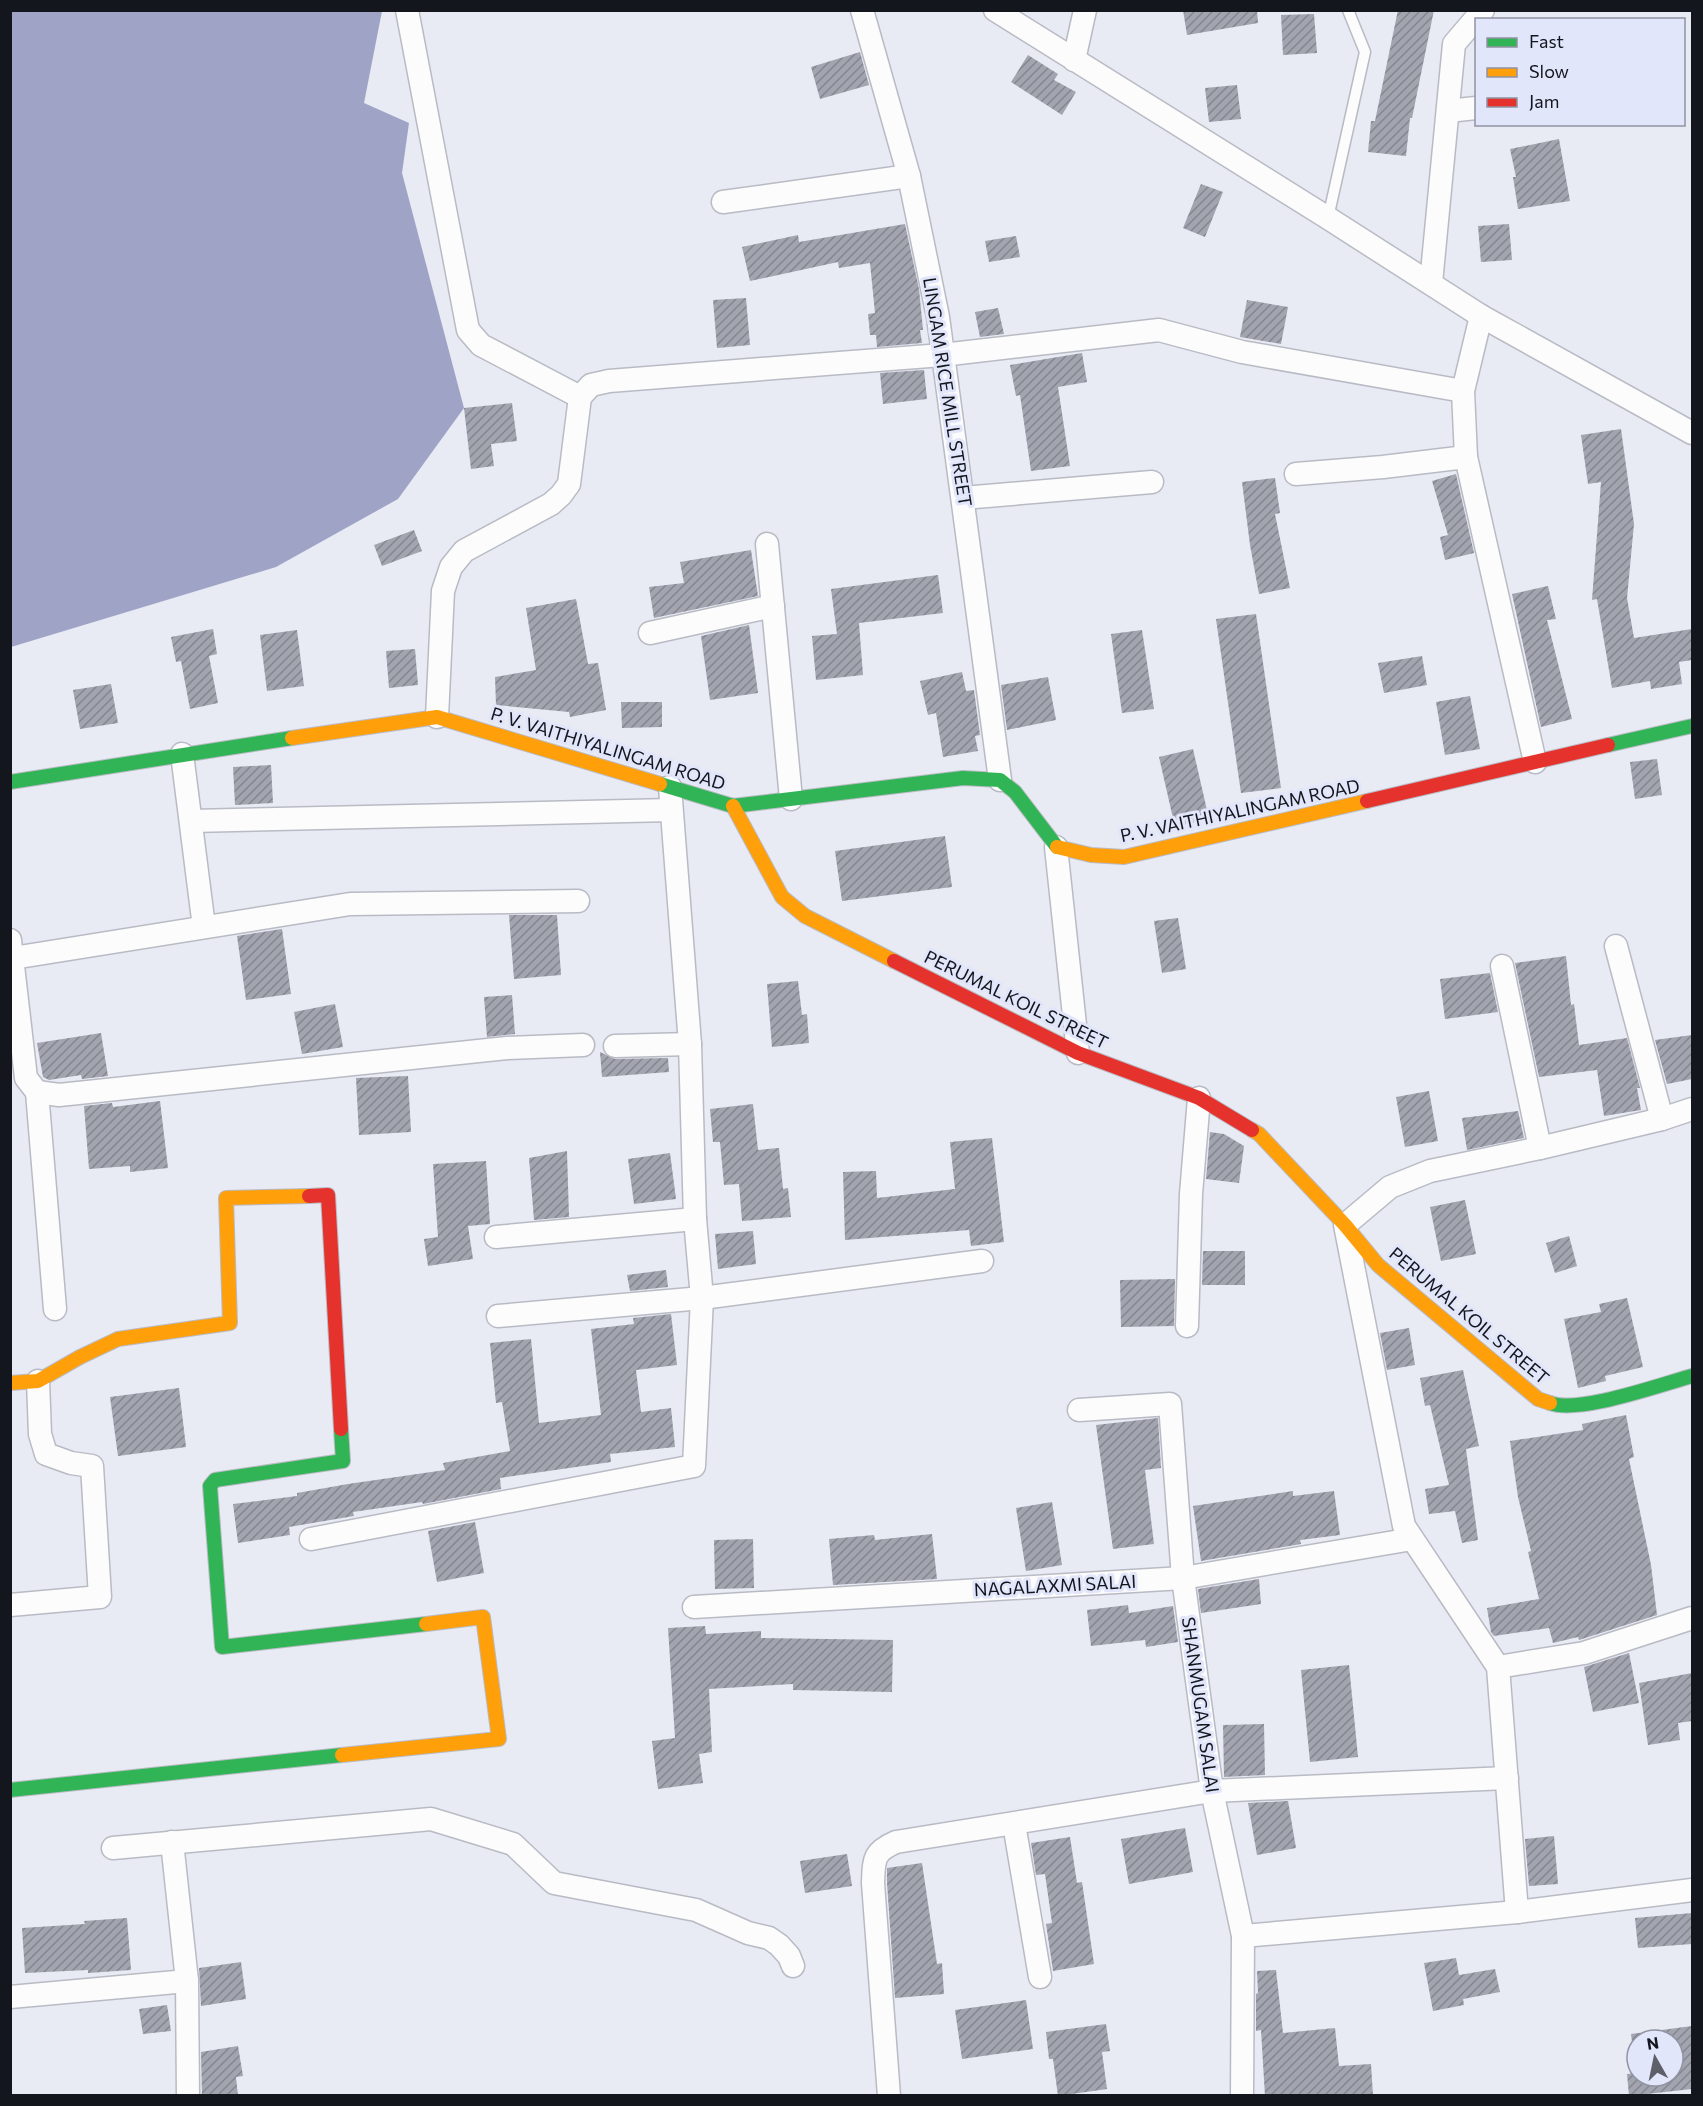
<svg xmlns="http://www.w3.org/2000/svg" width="1703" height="2106" font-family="Commissioner,sans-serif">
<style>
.water{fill:#9fa4c6}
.building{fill:url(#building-hatch);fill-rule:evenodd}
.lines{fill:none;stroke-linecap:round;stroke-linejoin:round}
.lane-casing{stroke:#b9bbc4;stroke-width:13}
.street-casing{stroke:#b9bbc4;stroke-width:25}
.fast-casing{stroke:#b9bbc4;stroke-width:16}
.slow-casing{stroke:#b9bbc4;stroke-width:16}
.jam-casing{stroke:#b9bbc4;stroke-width:16}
.lane{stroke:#fcfcfd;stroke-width:10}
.street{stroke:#fcfcfd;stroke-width:22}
.fast{stroke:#30b455;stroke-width:14}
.slow{stroke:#ff9f0a;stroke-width:14}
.jam{stroke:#e5322d;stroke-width:14}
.labels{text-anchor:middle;stroke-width:6;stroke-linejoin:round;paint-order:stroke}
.street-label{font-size:18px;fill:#14161e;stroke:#e2e6fa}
</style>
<defs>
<pattern id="building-hatch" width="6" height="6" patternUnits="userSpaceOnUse" patternTransform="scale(1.5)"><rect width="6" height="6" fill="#a2a4b0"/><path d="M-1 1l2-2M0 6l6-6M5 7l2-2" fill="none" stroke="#83858f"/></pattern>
</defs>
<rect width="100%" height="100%" fill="#e8eaf4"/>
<path class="water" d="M11 11H382L364 103 409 123 402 173 464 408 398 499 276 567 11 647Z"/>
<g class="building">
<path d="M1183 10H1257L1258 23 1187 35Z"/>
<path d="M1398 10H1434L1412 118H1410L1406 156 1368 152 1371 121H1375Z"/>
<path d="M1314 14 1317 53 1283 55 1281 15Z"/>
<path d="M860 52 869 85 820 99 811 67Z"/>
<path d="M1028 55 1058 74 1054 80 1076 92 1062 115 1011 82Z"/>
<path d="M1237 85 1241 119 1209 122 1205 88Z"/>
<path d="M1559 139 1570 201 1518 209 1513 177H1516L1510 149Z"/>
<path d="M1201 184 1223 192 1205 237 1183 228Z"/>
<path d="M905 224 919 289 923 330H920L922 343 877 347 876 335H870L868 314 875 313 870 263 839 268 838 262 750 281 742 247 798 235 799 242Z"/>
<path d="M1509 224 1512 260 1481 262 1478 226Z"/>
<path d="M1016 236 1020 257 989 262 985 241Z"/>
<path d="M746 298 750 345 717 348 713 300Z"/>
<path d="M1247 300 1288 307 1281 344 1240 337Z"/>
<path d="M998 308 1004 334 980 337 975 312Z"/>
<path d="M1082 353 1087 382 1058 387 1070 466 1031 471 1020 395 1016 396 1010 365Z"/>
<path d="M924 370 927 399 883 404 880 373Z"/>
<path d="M512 403 517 441 491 444 494 466 471 469 464 408Z"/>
<path d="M1621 429 1634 524 1627 598 1634 638 1692 629V660L1679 662 1682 684 1651 689 1650 681 1612 688 1597 599 1592 600 1601 482 1588 484 1581 435Z"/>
<path d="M1456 474 1474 553 1445 560 1440 537 1448 535 1432 481Z"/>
<path d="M1275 478 1280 513 1275 514 1290 588 1259 594 1250 545 1242 482Z"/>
<path d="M414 530 422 551 382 566 374 545Z"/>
<path d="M751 550 758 596 654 618 649 587 684 583 680 562Z"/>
<path d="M938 575 943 613 859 623 863 675 816 680 812 636 837 634 831 589Z"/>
<path d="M1548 586 1556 619 1547 620 1572 719 1541 727 1512 594Z"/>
<path d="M576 599 588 664 598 663 606 710 570 717 569 712 496 705 495 677 536 670 526 608Z"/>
<path d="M1256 614 1281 788 1241 793 1216 619Z"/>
<path d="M749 625 758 693 710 700 701 636Z"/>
<path d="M213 629 217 654 209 656 218 703 190 709 181 661 176 662 171 637Z"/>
<path d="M297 630 304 686 267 691 260 635Z"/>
<path d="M1142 630 1154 709 1122 713 1111 634Z"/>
<path d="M415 649 418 685 389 688 386 651Z"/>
<path d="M1422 656 1427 685 1384 693 1378 663Z"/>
<path d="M962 672 966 691 974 690 980 735 975 736 978 751 943 757 936 713 928 715 920 681Z"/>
<path d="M1048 677 1056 720 1007 730 1001 685Z"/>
<path d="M111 684 118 723 80 729 73 690Z"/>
<path d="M1470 696 1480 749 1445 755 1436 702Z"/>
<path d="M621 702H662V727L622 728Z"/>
<path d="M1193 749 1209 819 1175 827 1159 757Z"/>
<path d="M1657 759 1662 795 1635 799 1630 762Z"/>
<path d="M271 765 273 803 235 805 233 767Z"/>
<path d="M945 836 952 887 842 901 835 851Z"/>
<path d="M509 915H557L561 975 514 979Z"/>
<path d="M1178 918 1186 969 1162 973 1154 921Z"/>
<path d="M282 929 291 994 246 1000 237 936Z"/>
<path d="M1566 956 1571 1005 1574 1004 1579 1045 1627 1038 1640 1088H1637L1641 1110 1604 1116 1597 1070 1539 1077 1515 963Z"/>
<path d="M1490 973 1498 1012 1445 1019 1440 979Z"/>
<path d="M798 981 802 1015 807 1014 809 1043 772 1047 767 984Z"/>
<path d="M512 995 515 1034 487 1037 484 997Z"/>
<path d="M335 1004 343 1047 302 1054 294 1012Z"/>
<path d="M101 1033 108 1076 82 1079 81 1075 49 1080 43 1077 37 1043Z"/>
<path d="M1692 1035V1079L1667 1084 1655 1040Z"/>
<path d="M600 1052 615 1059 668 1058 669 1072 602 1077Z"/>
<path d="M408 1076 411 1132 359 1135 356 1078Z"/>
<path d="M1429 1091 1438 1141 1405 1147 1396 1097Z"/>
<path d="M160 1101 168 1168 130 1172V1166L89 1169 84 1106 112 1103 113 1107Z"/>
<path d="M753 1104 758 1150 779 1148 783 1189 788 1188 791 1217 742 1221 739 1184 724 1185 720 1142H713L710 1109Z"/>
<path d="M1518 1111 1524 1138 1467 1150 1462 1118Z"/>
<path d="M1210 1132 1224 1134 1244 1146 1239 1183 1206 1179Z"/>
<path d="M992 1138 1004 1242 971 1246 969 1230 845 1240 843 1172 876 1171 877 1198 955 1189 950 1142Z"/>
<path d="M567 1151 569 1217 534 1220 529 1158Z"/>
<path d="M670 1153 676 1199 634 1204 628 1159Z"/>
<path d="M486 1161 490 1224 468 1226 473 1259 428 1266 424 1239 438 1237 433 1164Z"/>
<path d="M1465 1200 1476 1254 1441 1261 1430 1207Z"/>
<path d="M753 1231 756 1264 718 1269 715 1234Z"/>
<path d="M1569 1236 1577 1266 1555 1273 1546 1243Z"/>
<path d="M1203 1251H1245V1285H1202Z"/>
<path d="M666 1270 668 1287 630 1291 627 1275Z"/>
<path d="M1175 1279 1174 1326 1121 1327 1120 1280Z"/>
<path d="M1627 1298 1643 1367 1605 1376 1606 1381 1578 1388 1564 1319 1601 1312 1599 1304Z"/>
<path d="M671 1314 677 1365 636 1370 641 1412 671 1408 675 1447 610 1454 611 1462 500 1478 501 1489 423 1504 422 1502 353 1512 354 1516 289 1527 290 1535 238 1543 233 1504 297 1496V1493L348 1484 445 1470 443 1463 510 1451 502 1402 496 1403 490 1343 531 1339 539 1423 601 1415 591 1329 634 1324 633 1318Z"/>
<path d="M1409 1328 1415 1365 1387 1370 1380 1333Z"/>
<path d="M1463 1370 1479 1446 1466 1449 1478 1540 1462 1543 1455 1511 1429 1514 1425 1489 1449 1485 1430 1405 1425 1406 1420 1378Z"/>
<path d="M179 1388 186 1447 118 1456 110 1397Z"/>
<path d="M1626 1415 1634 1457 1629 1459 1651 1565 1657 1615 1579 1640 1578 1637 1553 1643 1549 1628 1494 1636 1491 1632 1487 1608 1539 1599 1528 1552 1531 1551 1518 1497 1510 1441 1583 1430 1582 1424Z"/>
<path d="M1158 1418 1161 1468 1145 1470 1154 1544 1113 1549 1096 1425Z"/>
<path d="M1293 1491V1496L1334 1491 1340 1535 1300 1540 1301 1544 1201 1561 1193 1506Z"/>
<path d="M1052 1502 1062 1565 1026 1571 1016 1508Z"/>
<path d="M475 1522 484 1573 437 1582 428 1531Z"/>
<path d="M932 1534 937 1579 833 1585 829 1539 874 1535 875 1540Z"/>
<path d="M753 1539 754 1588 715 1589 714 1540Z"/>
<path d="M1259 1579 1261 1604 1201 1613 1198 1589Z"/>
<path d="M1128 1605 1129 1613 1173 1606 1178 1642 1146 1647 1145 1640 1091 1646 1087 1610Z"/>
<path d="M705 1626 706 1634 761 1631V1638L893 1640 892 1692 793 1690V1684L709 1689 712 1752 699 1754 703 1783 658 1789 652 1741 675 1738 668 1628Z"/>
<path d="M1629 1653 1639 1703 1593 1712 1584 1667Z"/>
<path d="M1349 1665 1358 1757 1310 1762 1301 1670Z"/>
<path d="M1692 1673V1721L1678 1723 1680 1740 1648 1745 1639 1683Z"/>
<path d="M1264 1724 1265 1775 1224 1777 1223 1725Z"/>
<path d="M1288 1801 1296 1848 1257 1855 1248 1803Z"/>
<path d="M1185 1828 1193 1872 1129 1884 1121 1839Z"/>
<path d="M1554 1836 1558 1884 1529 1886 1525 1839Z"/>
<path d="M1070 1837 1077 1883 1082 1882 1094 1964 1053 1971 1046 1924 1052 1923 1045 1874 1036 1875 1031 1843Z"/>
<path d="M847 1854 852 1886 805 1893 800 1861Z"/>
<path d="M922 1863 937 1964 942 1963 944 1994 895 1998 887 1883V1868Z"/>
<path d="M1692 1913V1944L1638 1948 1635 1918Z"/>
<path d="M127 1918 131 1970 88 1973V1970L25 1973 22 1928 85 1924 84 1921Z"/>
<path d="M1456 1958 1459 1975 1495 1969 1500 1992 1463 1999 1464 2005 1433 2011 1424 1963Z"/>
<path d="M241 1962 246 1999 201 2006 199 1968Z"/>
<path d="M1276 1970 1283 2033 1335 2028 1339 2066 1371 2064 1373 2096H1265L1261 2030 1256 2031V1994L1258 1993 1257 1971Z"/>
<path d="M1026 2000 1033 2049 962 2059 955 2010Z"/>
<path d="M167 2005 171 2031 143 2034 139 2009Z"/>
<path d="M1106 2024 1110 2051 1102 2052 1107 2089 1058 2096 1053 2059H1049L1046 2032Z"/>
<path d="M1692 2026V2089L1629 2096 1627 2074 1636 2073 1631 2034ZM1637 2040H1673V2076H1637Z"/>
<path d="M238 2046 243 2076 236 2077 238 2096H202L201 2052Z"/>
</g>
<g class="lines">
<defs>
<path id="lane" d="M1328 218 1365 52 1348 10"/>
<g id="street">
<path d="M407 10 468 330 481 345 580 397"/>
<path d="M862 10 909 176 938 317 1000 780"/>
<path d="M995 10 1328 218 1481 316 1692 433"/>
<path d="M1074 60 1085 10"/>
<path d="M1448 111 1476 108"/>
<path d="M723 202 909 176"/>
<path d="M1431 283 1454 44 1483 10"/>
<path d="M1481 316 1463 391 1466 457 1535 762"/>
<path d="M1296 474 1383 467 1466 457"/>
<path d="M963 498 1152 482"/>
<path d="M767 544 791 799"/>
<path d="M650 633 773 606"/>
<path d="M437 717 443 591 451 567 464 551 551 504 561 495 569 484 580 397 591 385 609 381 942 355 1159 330 1242 352 1463 391"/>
<path d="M182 754 204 927"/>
<path d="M191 821 671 810"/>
<path d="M1056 847 1078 1053"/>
<path d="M10 940 26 1078 37 1092 55 1309"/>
<path d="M1616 946 1662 1119"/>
<path d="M13 958 350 904 578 901"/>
<path d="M1502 966 1540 1148"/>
<path d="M615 1046 690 1044"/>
<path d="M37 1092 59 1095 507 1048 583 1045"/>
<path d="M496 1237 695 1219"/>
<path d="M498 1316 702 1298 982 1261"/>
<path d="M1187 1326 1191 1194 1199 1098"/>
<path d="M1079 1410 1170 1404 1183 1578 1212 1791 1243 1936 1242 2096"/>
<path d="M311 1539 694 1466 702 1298 695 1219 690 1044 670 787"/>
<path d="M10 1605 100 1597 92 1466 71 1463 46 1454 40 1434 38 1381"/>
<path d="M694 1607 1183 1578 1412 1539"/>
<path d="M1498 1667 1584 1653 1692 1618"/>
<path d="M1014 1824 1040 1977"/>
<path d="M172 1842 187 1981 188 2096"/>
<path d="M113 1848 431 1819 513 1844 554 1883 696 1910 748 1933 769 1938 779 1945 789 1956 793 1966"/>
<path d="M1517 1912 1498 1667 1404 1526 1345 1225 1390 1187 1430 1171 1540 1148 1662 1119 1692 1109"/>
<path d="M1243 1936 1517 1912 1692 1890"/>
<path d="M10 1997 187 1981"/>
<path d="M889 2096 873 1883C874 1859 873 1852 896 1842L1212 1791 1507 1778"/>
</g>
<g id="fast">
<path d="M1608 745 1692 726"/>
<path d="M10 782 292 738"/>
<path d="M660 784 733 806 963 778 1000 780 1015 792 1057 847"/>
<path d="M1550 1403C1579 1414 1659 1385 1692 1376"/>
<path d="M341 1429 343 1461 215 1480 210 1486 222 1647 426 1624"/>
<path d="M10 1790 342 1755"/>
</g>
<g id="slow">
<path d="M292 738 437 717 660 784"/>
<path d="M733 806 782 897 805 916 894 961"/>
<path d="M1057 847 1091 855 1124 857 1367 801"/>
<path d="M1252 1130 1259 1134 1345 1225 1378 1265 1538 1399 1550 1403"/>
<path d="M10 1383 38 1381 80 1357 118 1339 230 1323 226 1198 309 1196"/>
<path d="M342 1755 499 1739 483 1617 426 1624"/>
</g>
<g id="jam">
<path d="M1367 801 1608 745"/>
<path d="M894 961 1078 1053 1199 1098 1252 1130"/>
<path d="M309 1196 328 1195 341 1429"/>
</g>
</defs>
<use href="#lane" class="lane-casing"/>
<use href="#street" class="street-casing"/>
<use href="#fast" class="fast-casing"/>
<use href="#slow" class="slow-casing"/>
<use href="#jam" class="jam-casing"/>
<use href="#lane" class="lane"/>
<use href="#street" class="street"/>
<use href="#fast" class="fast"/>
<use href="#slow" class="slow"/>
<use href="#jam" class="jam"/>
</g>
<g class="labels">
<g class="street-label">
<text transform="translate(947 392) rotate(81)" y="6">LINGAM RICE MILL STREET</text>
<text transform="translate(608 749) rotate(17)" y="6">P. V. VAITHIYALINGAM ROAD</text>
<text transform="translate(1240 811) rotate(-12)" y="6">P. V. VAITHIYALINGAM ROAD</text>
<text transform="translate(1016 1000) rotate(26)" y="6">PERUMAL KOIL STREET</text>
<text transform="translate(1469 1316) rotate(40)" y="6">PERUMAL KOIL STREET</text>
<text transform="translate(1055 1586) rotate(-3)" y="6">NAGALAXMI SALAI</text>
<text transform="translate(1200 1705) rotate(82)" y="6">SHANMUGAM SALAI</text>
</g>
</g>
<rect width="1703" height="2106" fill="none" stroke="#14161e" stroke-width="24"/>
<rect x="1475" y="18" width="210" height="108" fill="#e2e6fa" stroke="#9093a2" stroke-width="1.5"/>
<rect x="1487" y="38" width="30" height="9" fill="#30b455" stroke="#9093a2" stroke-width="1.5"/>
<text x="1529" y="48" font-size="18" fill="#14161e">Fast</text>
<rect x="1487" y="68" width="30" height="9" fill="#ff9f0a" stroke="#9093a2" stroke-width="1.5"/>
<text x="1529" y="78" font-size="18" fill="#14161e">Slow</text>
<rect x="1487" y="98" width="30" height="9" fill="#e5322d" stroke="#9093a2" stroke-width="1.5"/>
<text x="1529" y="108" font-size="18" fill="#14161e">Jam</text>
<g transform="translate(1655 2058) rotate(351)"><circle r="28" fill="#e2e6fa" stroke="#9093a2" stroke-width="1.5"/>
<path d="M0-4.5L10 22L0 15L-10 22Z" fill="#5e6069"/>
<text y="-9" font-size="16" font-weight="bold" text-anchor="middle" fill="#14161e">N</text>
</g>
</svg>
